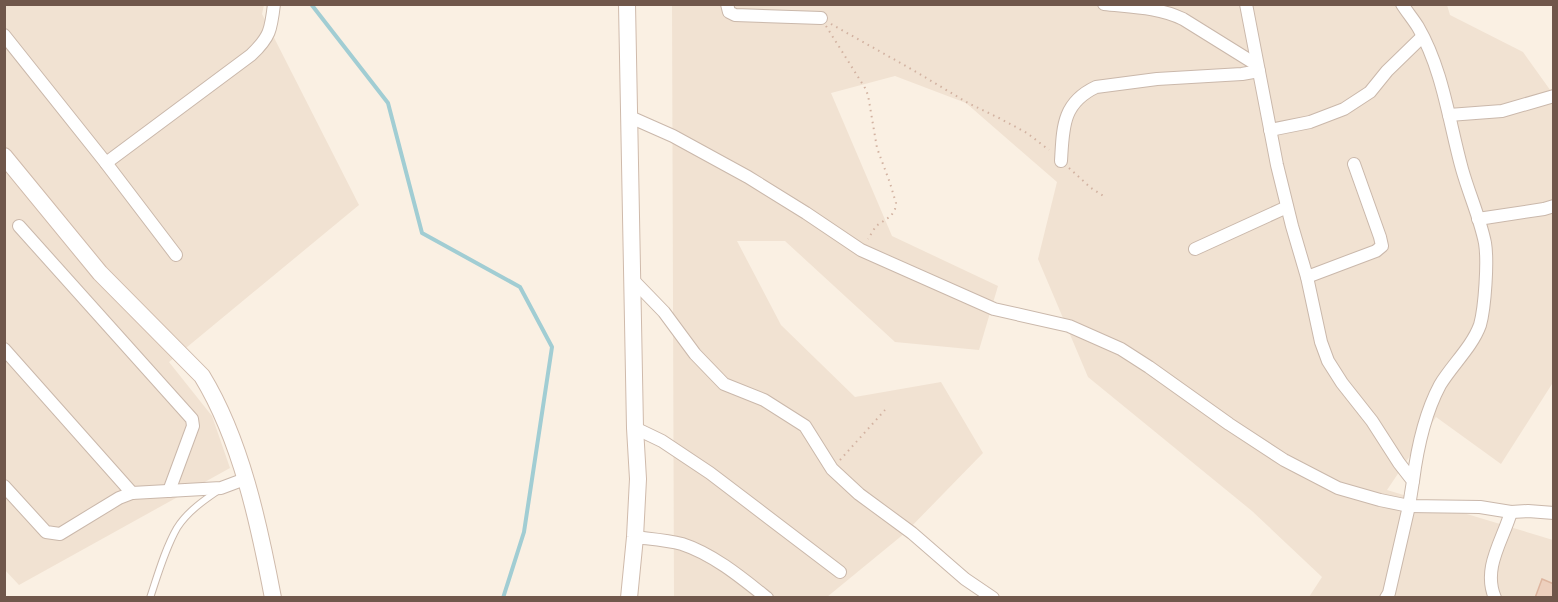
<svg xmlns="http://www.w3.org/2000/svg" width="1558" height="602" font-family="Rubik,sans-serif">
<style>
.residential{fill:#f1e2d2}
.lines{fill:none;stroke-linecap:round;stroke-linejoin:round}
.stream{stroke:#a1cdd3;stroke-width:4}
.building{fill:#edcfbd;stroke:#deb59f;stroke-width:1.5}
.lane-casing{stroke:#cab8ab;stroke-width:8}
.street-casing{stroke:#cab8ab;stroke-width:14}
.secondary-casing{stroke:#cfbaab;stroke-width:18}
.path{stroke:#d2b2a1;stroke-width:2;stroke-dasharray:1.5 4.5;stroke-linecap:butt}
.lane{stroke:#fff;stroke-width:6}
.street{stroke:#fff;stroke-width:12}
.secondary{stroke:#fff;stroke-width:16}
</style>
<rect width="100%" height="100%" fill="#faf0e3"/>
<g class="residential">
<path d="M4 5H264L262 14 359 205 169 362 212 416 230 468 19 585 4 569Z"/>
<path d="M672 5H1447L1450 15 1523 52 1553 94 1554 378 1552 384 1501 464 1436 417 1387 490 1553 540V597H1309L1322 577 1252 511 1088 377 1038 259 1057 182 966 103 895 76 831 93 892 236 998 286 979 350 895 342 785 241H737L781 325 855 397 941 382 983 453 905 533 827 597H674Z"/>
</g>
<g class="lines">
<path class="stream" d="M311 4 388 103 422 233 520 287 552 347 524 532 503 598"/>
</g>
<path class="building" d="M1542 579 1554 584V593L1552 598H1535Z"/>
<g class="lines">
<defs>
<path id="lane" d="M150 598C158 574 165 549 177 528 187 512 204 500 219 490"/>
<g id="street">
<path d="M727 4 729 12 735 15 821 18"/>
<path d="M1104 4C1131 7 1158 7 1183 19L1257 65"/>
<path d="M1246 4 1277 165 1292 226 1307 277 1321 342 1328 361 1342 383 1372 421 1399 463 1413 481 1409 506 1389 593 1386 598"/>
<path d="M1402 4C1407 12 1413 19 1418 27 1443 70 1449 122 1462 169 1469 194 1480 218 1485 243 1488 261 1485 307 1480 325 1472 347 1452 365 1440 385 1425 413 1417 450 1413 481"/>
<path d="M4 35 106 163 176 255"/>
<path d="M1449 115 1502 111 1554 96"/>
<path d="M630 117 673 136 748 177 806 213 861 250 994 309 1069 326 1121 349 1149 367 1229 424 1284 460 1338 488 1380 500 1409 506 1480 507 1511 512 1528 511 1554 513"/>
<path d="M1270 130 1310 122 1344 109 1370 92 1387 71 1422 37"/>
<path d="M1061 161C1063 128 1062 103 1096 87L1157 79 1242 74 1259 71"/>
<path d="M106 163 251 55C270 37 271 30 274 4"/>
<path d="M1478 219 1544 209 1554 206"/>
<path d="M19 226 192 419 193 426 169 491"/>
<path d="M1195 249 1287 207"/>
<path d="M1307 277 1376 251 1382 246 1380 237 1354 164"/>
<path d="M632 279 664 312 695 354 724 384 764 400 805 426 832 469 859 494 912 533 965 579 993 598"/>
<path d="M4 349 132 493"/>
<path d="M635 428 662 441 710 473 840 572"/>
<path d="M4 486 46 532 60 534 119 498 132 493 221 488 245 479"/>
<path d="M635 537C651 539 667 540 682 544 713 554 742 578 767 598"/>
<path d="M1495 598C1482 568 1503 540 1511 512"/>
</g>
<g id="secondary">
<path d="M627 4 635 428 638 479 635 537 629 598"/>
<path d="M4 156 100 273 202 376C241 440 259 524 273 598"/>
</g>
</defs>
<use href="#lane" class="lane-casing"/>
<use href="#street" class="street-casing"/>
<use href="#secondary" class="secondary-casing"/>
<g class="path">
<path d="M831 24 913 70 968 103 999 118 1027 133 1049 150"/>
<path d="M826 26 865 88 868 95 877 148 890 183 896 203 895 209 891 216 876 226 868 239"/>
<path d="M1069 168 1091 188 1105 197"/>
<path d="M840 460 885 410"/>
</g>
<use href="#lane" class="lane"/>
<use href="#street" class="street"/>
<use href="#secondary" class="secondary"/>
</g>
<rect width="1558" height="602" fill="none" stroke="#70574b" stroke-width="12"/>
</svg>
